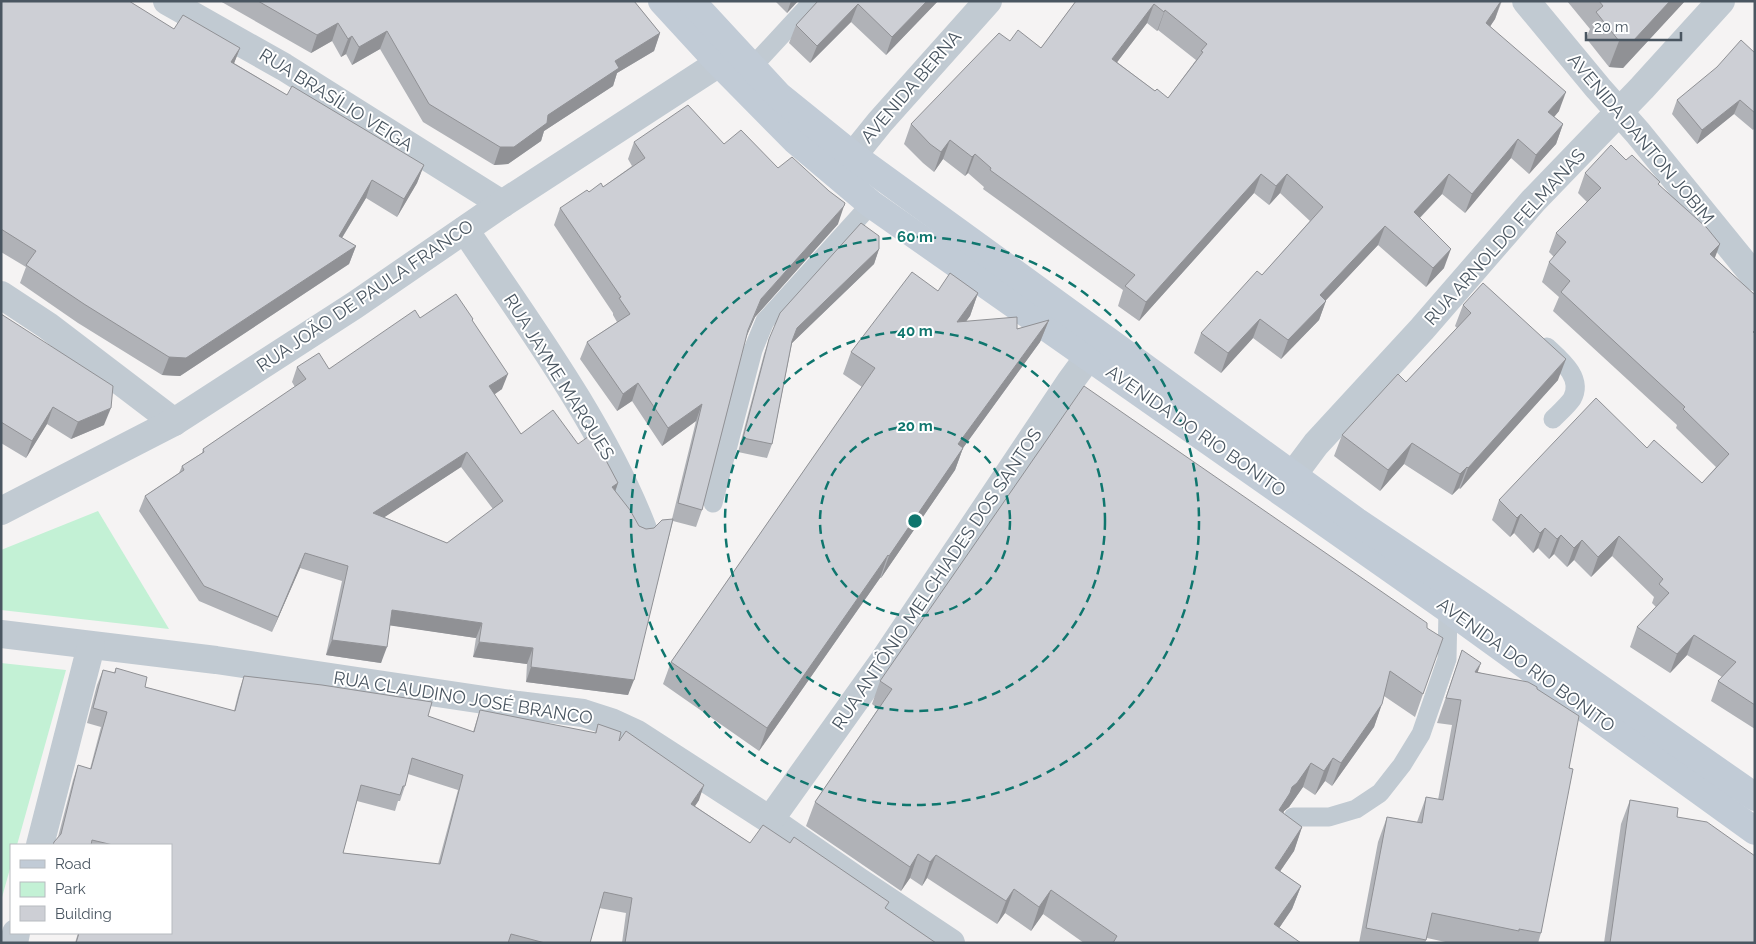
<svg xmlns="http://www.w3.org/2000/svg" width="1756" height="944" font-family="Raleway,sans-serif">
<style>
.green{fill:#c3f1d5}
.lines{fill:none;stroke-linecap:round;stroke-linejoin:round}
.lane{stroke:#c1cad2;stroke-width:19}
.street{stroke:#c1cad2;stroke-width:28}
.secondary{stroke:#c1cbd6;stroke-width:28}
.wall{fill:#b0b2b7;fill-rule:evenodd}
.shaded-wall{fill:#909195}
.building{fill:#cdcfd5;stroke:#909195;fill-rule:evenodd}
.ring{fill:none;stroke:#0f766e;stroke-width:2.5;stroke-dasharray:9 6}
.labels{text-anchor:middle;stroke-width:4;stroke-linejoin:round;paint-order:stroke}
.street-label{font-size:18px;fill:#4a5661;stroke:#fff}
.centre{fill:#0f766e;stroke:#fff;stroke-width:2.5}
.ring-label{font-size:15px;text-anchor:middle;font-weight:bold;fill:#0f766e;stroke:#fff;stroke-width:4;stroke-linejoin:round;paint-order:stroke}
</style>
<rect width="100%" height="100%" fill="#f5f3f3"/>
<g class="green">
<path d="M98 511 169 629 1 610V550Z"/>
<path d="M1 663 66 670 17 845H11V865L1 901Z"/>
</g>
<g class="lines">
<g class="lane">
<path d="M752 67 813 1"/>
<path d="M1547 347C1560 359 1584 378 1572 399 1567 406 1559 413 1553 419"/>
<path d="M713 503 753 350 765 321 871 204"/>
<path d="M1293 817H1329L1356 809 1380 793 1402 765 1421 734 1447 659 1448 609"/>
</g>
<g class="street">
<path d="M167 1 284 67 502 204"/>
<path d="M1526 1 1598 88 1638 133 1755 277"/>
<path d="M838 174 880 122 988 1"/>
<path d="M465 230C528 324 602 423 643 529"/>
<path d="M1 295 48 326 174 422"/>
<path d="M1281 491 1316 444 1422 329 1533 201 1642 88 1721 1"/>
<path d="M1 511 174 422 355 305 502 204 719 63"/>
<path d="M1 634 216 660 518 705 583 713 611 722 637 734 770 820 858 881 951 943"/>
<path d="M770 820 884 660 1070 382 1089 356 1104 340"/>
<path d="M40 845 91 646"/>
<path d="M14 943 16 933"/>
</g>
<g class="secondary">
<path d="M662 1 719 63 795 140 871 204 1448 609 1755 831"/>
<path d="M691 1 779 96 852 155 1356 521 1478 603 1755 797"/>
</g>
</g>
<g class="wall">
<path d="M1 1 174 29 240 48 234 63 287 95 424 165 417 183 397 217 366 198 342 238 356 246 349 264 180 376 162 375 78 323 20 283 26 267 1 252Z"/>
<path d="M220 1H634L660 33 654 51 617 73 613 86 544 131 541 141 508 164 494 165 423 122 380 49 352 65 346 54 341 57 332 41 311 53Z"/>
<path d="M775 1H798L787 13Z"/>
<path d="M818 1H938L886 55 851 22 810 63 789 43 796 25Z"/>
<path d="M1076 1H1502L1495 19 1490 26 1559 111 1554 117 1563 124 1556 144 1529 174 1511 158 1465 213 1442 194 1420 218 1444 268 1426 287 1378 245 1326 300 1319 320 1281 359 1253 338 1221 373 1194 353 1201 333 1262 275 1310 221 1280 193 1269 205 1254 193 1139 321 1118 306 1123 290 983 189 984 187 968 173 965 176 943 159 934 172 923 163 904 144 911 124 1010 41 1041 48ZM1147 23 1157 31 1158 30 1196 60 1168 98 1155 91 1117 62Z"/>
<path d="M1567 1H1685L1623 68 1609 67 1586 38 1590 29Z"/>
<path d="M1755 53V128L1753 130 1734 114 1697 144 1672 114 1677 100Z"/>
<path d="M634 142 724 144 778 168 838 224 755 317 747 335 702 510 696 527 673 521 628 695 526 682 527 664 473 657 476 638 390 625 381 663 326 655 342 581 300 568 272 632 199 601 139 511 145 496 179 473 182 466 202 453 203 449 295 387 292 382 297 367 329 369 420 318 472 321 502 389 494 394 521 434 578 444 618 483 615 491 639 526 646 529 654 528 672 519 696 421 662 446 632 401 617 411 580 359 587 342 617 322 613 315V313L554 225 560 208 589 192 603 187 632 166 628 159ZM461 467 493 509 447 543 384 517Z"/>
<path d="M1626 160 1659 185 1715 258 1755 295V729L1711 701 1718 681 1722 677 1687 655 1670 673 1630 647 1637 627 1656 607 1652 603 1654 597 1612 556 1591 577 1574 560 1567 567 1554 554 1549 559 1538 548 1533 553 1514 533 1510 537 1492 520 1499 500 1647 448 1702 483 1716 467 1676 428 1677 425 1553 311 1559 297 1542 282 1549 262 1554 257 1549 252 1556 233 1587 202 1578 193 1585 173Z"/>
<path d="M879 249 874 264 792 343 772 444 767 458 738 452 764 354 769 339Z"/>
<path d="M938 291 978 293 970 316 966 321 1017 329 1049 320 1040 342 963 448 955 470 881 578H880L759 751 663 684 671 662 862 387 843 374 851 352Z"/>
<path d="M1463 305 1558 380 1460 489 1459 488 1452 495 1404 464 1380 491 1334 456 1342 435 1406 382 1457 328 1455 326Z"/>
<path d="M1 314 104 425 71 439 47 424 26 458 1 443Z"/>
<path d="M1427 628 1423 694 1415 717 1384 696 1374 727 1332 786 1325 781 1315 795 1303 787 1289 807 1284 811 1283 814 1302 827 1294 851 1280 871 1301 886 1292 909 1279 928 1301 943H1084L1043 914 1031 931 1005 913 997 924 927 878 922 886 910 878 901 891 806 826 815 802 878 709 872 704 880 681Z"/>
<path d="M1462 650 1478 672 1537 689 1569 768 1541 933 1538 943H1450L1427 938 1425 943H1359L1378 842 1387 817 1417 822 1426 797 1438 800 1452 725 1437 723Z"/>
<path d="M116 668 145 687 234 711 239 691 244 676 428 716 473 732 480 710 595 733 598 724 619 741 699 800 695 806 750 843 886 909 936 943H622L626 913 599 908 590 943H75L78 933H171V845H53L58 837 73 780 78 765 90 769 101 727 87 723 97 685 103 670 114 673ZM408 774 458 790 438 864 343 853 357 801 395 811 398 801H400L405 786Z"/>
<path d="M1630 800 1677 817 1755 943H1604L1621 824Z"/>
</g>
<g class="shaded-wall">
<path d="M791 1H798L787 13Z"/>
<path d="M927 1H938L886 55 892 37Z"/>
<path d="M1501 1 1495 19 1480 42 1486 23Z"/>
<path d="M1670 1H1685L1623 68 1609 67 1619 41Z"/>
<path d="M858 4 851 22 810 63 817 46Z"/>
<path d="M1154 4 1147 23 1105 78 1112 59Z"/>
<path d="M1165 10 1158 30 1157 31 1164 12Z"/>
<path d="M338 23 332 41 311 53 317 35Z"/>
<path d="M387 31 380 49 352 65 359 47Z"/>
<path d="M660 33 654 51 617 73 613 86 544 131 541 141 508 164 494 165 500 147 548 115 615 61Z"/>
<path d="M352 36 346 54 341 57 348 39Z"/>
<path d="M240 48 233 66 231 62Z"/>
<path d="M1566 92 1559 111 1542 131 1548 112Z"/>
<path d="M1740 100 1734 114 1697 144 1702 130Z"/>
<path d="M1563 124 1556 144 1529 174 1536 155Z"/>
<path d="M1518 139 1511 158 1465 213 1472 194Z"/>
<path d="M950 140 943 159 934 172 941 152Z"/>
<path d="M975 154 968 173 965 176 972 157Z"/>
<path d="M424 165 417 183 397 217 404 199Z"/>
<path d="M1261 174 1254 193 1139 321 1146 302Z"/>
<path d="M1287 174 1280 193 1269 205 1276 186Z"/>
<path d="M1449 174 1442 194 1407 231 1414 212Z"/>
<path d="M372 180 366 198 332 254 339 236Z"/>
<path d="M844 206 838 224 755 317 742 347 761 299Z"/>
<path d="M1385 226 1378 245 1313 314 1320 295Z"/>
<path d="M1720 244 1713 263 1710 254Z"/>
<path d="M356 246 349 264 180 376 162 375 169 357Z"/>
<path d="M879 249 874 264 792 343 787 355 797 328Z"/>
<path d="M1451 249 1444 268 1426 287 1433 268Z"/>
<path d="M978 293 970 316 949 345 957 322Z"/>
<path d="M1326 301 1319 320 1281 359 1288 340Z"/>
<path d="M1260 319 1253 338 1221 373 1228 353Z"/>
<path d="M1049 320 1040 342 963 448 955 470 881 578 889 556 958 444Z"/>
<path d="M1566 359 1558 380 1460 489 1468 468Z"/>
<path d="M508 374 502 389 484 402 489 386Z"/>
<path d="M638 383 632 401 617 411 623 394Z"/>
<path d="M702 404 696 421 662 446 668 428Z"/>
<path d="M53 407 47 424 26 458 32 441Z"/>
<path d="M111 408 104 425 71 439 78 422Z"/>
<path d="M1412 443 1404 464 1380 491 1388 470Z"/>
<path d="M467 452 461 467 368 528 373 513Z"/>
<path d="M1467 467 1459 488 1452 495 1460 474Z"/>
<path d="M618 483 613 498 612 487Z"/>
<path d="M1521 514 1514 533 1510 537 1517 518Z"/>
<path d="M1545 528 1538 548 1533 553 1540 533Z"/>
<path d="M1561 535 1554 554 1549 559 1557 539Z"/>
<path d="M1619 536 1612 556 1591 577 1598 557Z"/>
<path d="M1582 540 1574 560 1567 567 1574 548Z"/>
<path d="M305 553 300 568 272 632 278 617Z"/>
<path d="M888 555 880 578 759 751 767 728Z"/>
<path d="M392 610 482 623 476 638 387 625Z"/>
<path d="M1694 635 1687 655 1670 673 1677 654Z"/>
<path d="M332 640 387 647 381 663 326 655Z"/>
<path d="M479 642 533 648 527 664 473 657Z"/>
<path d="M1481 663 1472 688 1475 672Z"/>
<path d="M531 667 634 680 628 695 526 682Z"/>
<path d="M1382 704 1374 727 1332 786 1341 763Z"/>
<path d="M1333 758 1325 781 1315 795 1324 771Z"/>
<path d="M1311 763 1303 787 1289 807 1284 811 1282 817 1279 810 1292 787Z"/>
<path d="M704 785 699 800 686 819 691 804Z"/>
<path d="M1302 827 1294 851 1266 892 1275 868Z"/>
<path d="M918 854 910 878 901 891 910 867Z"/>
<path d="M936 855 927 878 922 886 930 862Z"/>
<path d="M1301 886 1292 909 1269 943 1274 924Z"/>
<path d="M1014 889 1005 913 997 924 1006 901Z"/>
<path d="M1051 890 1043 914 1031 931 1039 907Z"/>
</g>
<g class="building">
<path d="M1 1H129L174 29 183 15 240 48 231 62 287 95 292 86 424 165 404 199 372 180 339 236 356 246 186 358 169 357 84 304 26 265 36 251 1 229Z"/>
<path d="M258 1H634L660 33 615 61 619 68 548 115 547 123 514 147H500L429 104 387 31 359 47 352 36 348 39 338 23 317 35Z"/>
<path d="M818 1H927L892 37 858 4 817 46 796 25Z"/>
<path d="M1076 1H1501L1486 23 1566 92 1548 112 1563 124 1536 155 1518 139 1472 194 1449 174 1414 212 1451 249 1433 268 1385 226 1320 295 1326 301 1288 340 1260 319 1228 353 1201 333 1257 271 1262 275 1323 207 1287 174 1276 186 1261 174 1146 302 1125 286 1135 275 990 170 991 168 975 154 972 157 950 140 941 152 930 144 911 124 999 33 1010 41 1018 30 1041 48ZM1154 4 1164 12 1165 10 1207 44 1201 51 1203 52 1168 98 1157 89 1155 91 1112 59Z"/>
<path d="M1599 1H1670L1633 41H1619L1596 12 1603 6Z"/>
<path d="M1741 40 1755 53V113L1740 100 1702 130 1677 100 1717 67Z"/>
<path d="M688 105 724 144 741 130 778 168 792 157 829 191 845 203 844 206 761 299 748 330 702 510 678 503 702 404 668 428 638 383 623 394 587 342 630 314 619 298 621 297 560 208 587 190 589 192 601 183 603 187 645 158 634 142Z"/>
<path d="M1611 145 1626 160 1632 155 1660 182 1658 184 1707 228 1720 244 1710 254 1755 295V330L1753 332 1755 334V705L1718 681 1736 662 1694 635 1677 654 1637 627 1669 593 1659 584 1663 579 1619 536 1598 557 1582 540 1574 548 1561 535 1557 539 1545 528 1540 533 1521 514 1517 518 1499 500 1596 398 1647 448 1654 440 1702 483 1729 454 1683 409 1685 407 1561 292 1570 281 1549 262 1566 242 1556 233 1601 188 1585 173Z"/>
<path d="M861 223 879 236V249L797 328 792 341 772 444 743 438 769 339 780 313Z"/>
<path d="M912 272 938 291 950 273 978 293 957 322 1017 317V329L1049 320 958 444 963 448 889 556 888 555 767 728 671 662 875 368 851 352Z"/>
<path d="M1483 283 1566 359 1468 468 1467 467 1460 474 1412 443 1388 470 1342 435 1398 374 1406 382 1471 313 1463 305Z"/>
<path d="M456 294 473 319 472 320 508 374 489 386 521 434 553 410 578 444 592 434 618 483 612 487 630 510 639 526 646 529 654 528 662 520 673 519 634 680 531 667 533 648 479 642 482 623 392 610 387 647 332 640 348 566 305 553 278 617 204 586 145 496 184 470 182 466 204 452 203 449 306 379 297 367 319 353 329 369 415 310 420 318ZM467 452 503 501 447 543 373 513Z"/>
<path d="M1 314 113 386 111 408 78 422 53 407 32 441 1 422Z"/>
<path d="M1084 386 1427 623V628L1443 638 1423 694 1390 671 1382 704 1341 763 1333 758 1324 771 1311 763 1297 783 1292 787 1290 793 1279 810 1302 827 1275 868 1301 886 1274 924 1301 943H1113L1117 936 1051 890 1039 907 1014 889 1006 901 936 855 930 862 918 854 910 867 815 802 892 689 880 681Z"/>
<path d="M1462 650 1481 663 1475 672 1528 682 1537 687V689L1579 716 1569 768 1573 769 1541 933 1519 929V931L1432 913 1426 940 1366 928 1387 817 1422 823 1426 797 1443 800 1461 700 1446 698Z"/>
<path d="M116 668 147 677 145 687 235 711 244 676 322 685 432 702 428 716 474 732 480 710 596 733 598 724 621 732 619 741 626 731 704 785 691 804 750 843 763 825 790 843 794 837 889 902 885 908 936 943H625L632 898 604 892 590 943H545L511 934 508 943H76L79 933H171V845H113L92 840 91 845H53L54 842 61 834 78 765 91 769 107 712 93 708 103 670 115 673ZM412 758 463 775 440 864 343 853 361 785 400 795 403 786H405Z"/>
<path d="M1630 800 1678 808 1677 817 1707 822 1755 856V943H1610Z"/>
</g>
<g class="ring">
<circle cx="915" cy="521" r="95"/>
<circle cx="915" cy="521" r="190"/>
<circle cx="915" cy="521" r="284"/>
</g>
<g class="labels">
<g class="street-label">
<text transform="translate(911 87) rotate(-49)" y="6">AVENIDA BERNA</text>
<text transform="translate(336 100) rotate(32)" y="6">RUA BRASÍLIO VEIGA</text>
<text transform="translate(1641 139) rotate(50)" y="6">AVENIDA DANTON JOBIM</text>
<text transform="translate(1505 237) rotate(-48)" y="6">RUA ARNOLDO FELMANAS</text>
<text transform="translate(365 296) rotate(-34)" y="6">RUA JOÃO DE PAULA FRANCO</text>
<text transform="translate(559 377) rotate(58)" y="6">RUA JAYME MARQUES</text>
<text transform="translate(1196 431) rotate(35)" y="6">AVENIDA DO RIO BONITO</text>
<text transform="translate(937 579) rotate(-56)" y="6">RUA ANTÔNIO MELCHIADES DOS SANTOS</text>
<text transform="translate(1526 665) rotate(36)" y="6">AVENIDA DO RIO BONITO</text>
<text transform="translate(463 698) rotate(9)" y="6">RUA CLAUDINO JOSÉ BRANCO</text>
</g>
</g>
<circle cx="915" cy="521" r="8" class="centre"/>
<g class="ring-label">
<text x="915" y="242">60 m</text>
<text x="915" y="336">40 m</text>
<text x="915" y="431">20 m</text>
</g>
<rect width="1756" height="944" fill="none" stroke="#4a5661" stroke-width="5"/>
<rect x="10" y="844" width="162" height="90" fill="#ffffff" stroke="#b7bbc0"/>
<rect x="20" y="860" width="25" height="8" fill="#c1cbd6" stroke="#b7bbc0"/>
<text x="55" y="869" font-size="15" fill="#4a5661">Road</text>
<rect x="20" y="882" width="25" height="15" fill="#c3f1d5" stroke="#b7bbc0"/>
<text x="55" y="894" font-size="15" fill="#4a5661">Park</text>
<rect x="20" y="906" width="25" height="15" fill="#cdcfd5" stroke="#b7bbc0"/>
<text x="55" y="919" font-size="15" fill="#4a5661">Building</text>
<path d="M1586 32v8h95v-8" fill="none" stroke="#4a5661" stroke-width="2.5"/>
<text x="1594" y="32" font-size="15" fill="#4a5661" stroke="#ffffff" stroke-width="4" paint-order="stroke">20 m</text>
</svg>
